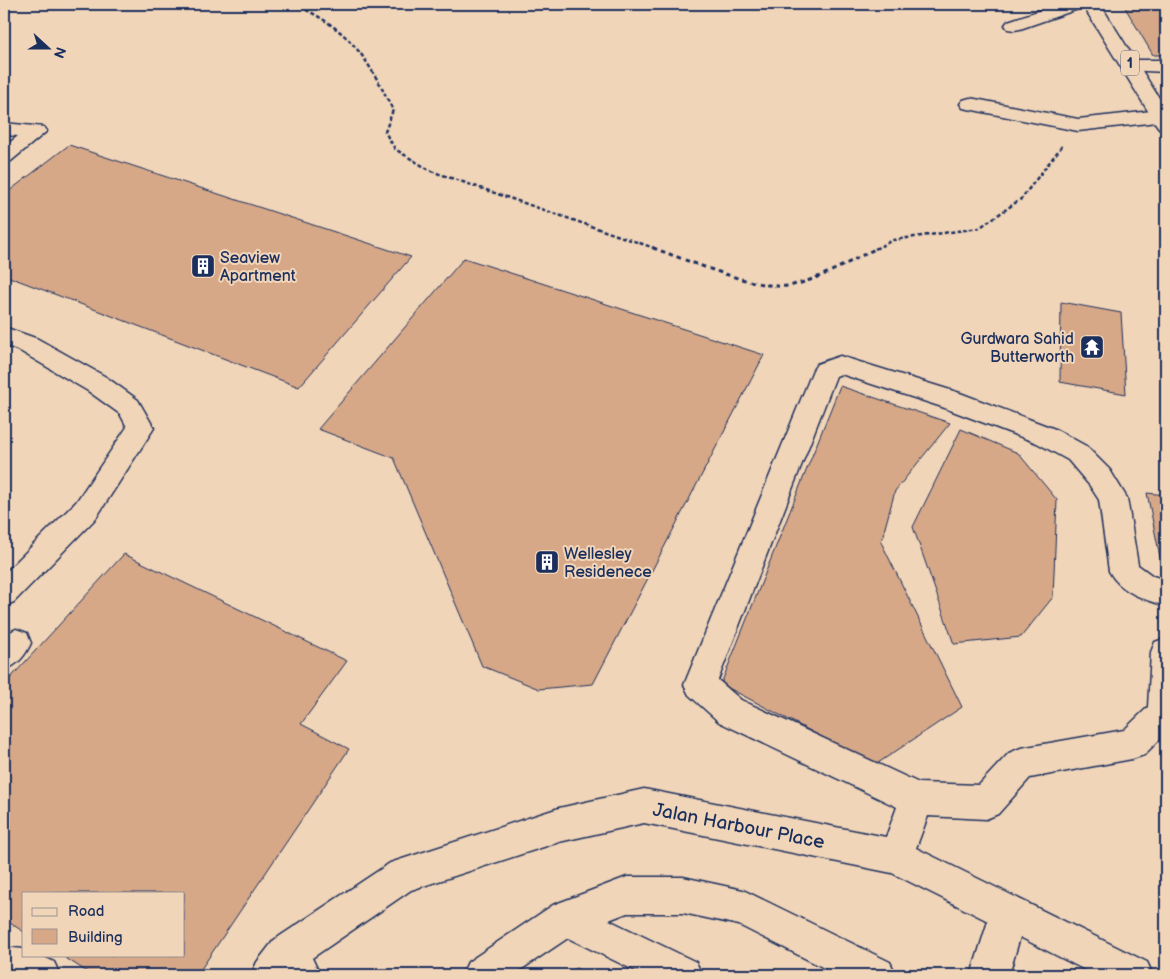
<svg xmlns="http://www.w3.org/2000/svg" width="1170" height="979" font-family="'Balsamiq Sans',sans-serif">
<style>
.building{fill:#d6a888;stroke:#1b2f5e}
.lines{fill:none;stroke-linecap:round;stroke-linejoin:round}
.minor-casing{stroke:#1b2f5e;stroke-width:3}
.highway-casing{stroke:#1b2f5e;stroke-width:3}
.path-far1{stroke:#1b2f5e;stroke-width:2.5;stroke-dasharray:4 2.5;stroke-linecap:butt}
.path{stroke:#1b2f5e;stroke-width:3;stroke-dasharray:4.5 4;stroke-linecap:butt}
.minor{fill:#f1d5b8;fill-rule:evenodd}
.highway{fill:#f1d5b8;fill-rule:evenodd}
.labels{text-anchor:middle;stroke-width:4;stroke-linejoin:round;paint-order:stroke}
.shield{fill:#f1d5b8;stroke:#5b6179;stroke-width:1}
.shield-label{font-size:15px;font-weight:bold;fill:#1b2f5e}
.poi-label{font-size:16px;fill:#1b2f5e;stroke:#f1d5b8;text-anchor:start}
.near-street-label{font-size:19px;fill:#1b2f5e;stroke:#f1d5b8}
</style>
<rect width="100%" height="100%" fill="#f1d5b8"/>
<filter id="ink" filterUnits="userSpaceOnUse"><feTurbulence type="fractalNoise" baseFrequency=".02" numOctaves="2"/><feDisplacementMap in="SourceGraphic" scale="10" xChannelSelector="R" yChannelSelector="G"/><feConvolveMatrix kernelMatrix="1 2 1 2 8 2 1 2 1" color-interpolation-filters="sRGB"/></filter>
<g filter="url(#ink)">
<g class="building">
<path d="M1123 4H1166V55H1153Z"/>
<path d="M69 145 411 257 299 387 4 275V195Z"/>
<path d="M464 258 764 355 593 684 539 689 482 666 394 458 318 429Z"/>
<path d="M1061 302 1121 313 1126 394 1060 382Z"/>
<path d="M840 386 950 423 895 491 881 542 962 707 875 765 721 684Z"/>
<path d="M961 429 1018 453 1057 500 1053 597 1021 637 954 644 913 527Z"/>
<path d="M1147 493 1166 495V562H1161Z"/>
<path d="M124 554 347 661 301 724 349 749 197 975H92L61 955H184V893H24V932L4 919V685Z"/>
<path d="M576 968 589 975H564Z"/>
</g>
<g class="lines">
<defs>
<g id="minor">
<path d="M1059 4H1084L1081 8 1020 29 1014 30 1008 29 1005 25 1008 21Z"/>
<path d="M1131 60H1166V72L1124 70 1122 66 1124 62Z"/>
<path d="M970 98 1078 119 1161 110 1166 111V121L1078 131 963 108 960 104 963 100Z"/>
<path d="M4 123 44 127 47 131 11 161 4 163V147L18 136 4 135Z"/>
<path d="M4 327 38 339 106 377 138 400 154 428 96 518 14 602 4 606V574L76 502 127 427 120 414 88 391 20 351 4 345Z"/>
<path d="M840 356 960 393 1055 429 1086 446 1110 470 1127 498 1138 565 1153 576 1166 580V606C1145 600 1120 592 1109 571L1099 500 1090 486 1068 460 1037 443 942 407 841 374 836 376 718 680 741 700 919 783 979 785 1009 753 1021 748 1124 730 1148 707 1151 652 1155 642 1166 638V733L1144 755 1132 759 1030 778 998 814 986 819 928 816 916 848 1147 962 1153 975H1095L1020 937 1009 975H971L988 921 892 873 644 823 559 842 411 890 312 958 320 975H251L257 962 274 940 390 863 559 808 644 789 886 837 897 807 719 722 689 695 684 685 813 370 817 364Z"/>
<path d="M16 629 27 633 31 643C25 656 18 665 4 670V635Z"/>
<path d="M627 877H683L743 890 890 962 896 975H838L739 925 683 913H627L609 920 696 962 702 975H644L568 938 513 975H462L468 962 553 905Z"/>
<path d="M13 948 24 949V955H40L54 962 60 975H4V950Z"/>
</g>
<path id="highway" d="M1082 4H1100L1166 109V130L1159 128 1156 124Z"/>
</defs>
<use href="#minor" class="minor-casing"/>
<use href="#highway" class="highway-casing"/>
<g class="path-far1">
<path d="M294 4C351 30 366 56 393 110L385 132 395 149 431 171 657 249"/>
<path d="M875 249 893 240 979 228 1021 199 1062 146"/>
</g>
<path class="path" d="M653 248C685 259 763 293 793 285 823 278 850 261 877 248"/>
<use href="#minor" class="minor"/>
<use href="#highway" class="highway"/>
</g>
</g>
<defs>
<symbol id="building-square" viewBox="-11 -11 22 22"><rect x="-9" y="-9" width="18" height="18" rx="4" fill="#1b2f5e" stroke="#f1d5b8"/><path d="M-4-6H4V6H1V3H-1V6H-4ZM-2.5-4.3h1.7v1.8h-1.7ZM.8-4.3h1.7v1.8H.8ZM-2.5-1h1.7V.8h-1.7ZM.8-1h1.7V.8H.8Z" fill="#fff"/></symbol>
<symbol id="temple-square" viewBox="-11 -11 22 22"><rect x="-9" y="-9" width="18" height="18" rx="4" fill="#1b2f5e" stroke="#f1d5b8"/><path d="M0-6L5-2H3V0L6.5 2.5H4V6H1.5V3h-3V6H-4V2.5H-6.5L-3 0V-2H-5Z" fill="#fff"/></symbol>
</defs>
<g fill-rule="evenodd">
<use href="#building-square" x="189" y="252" width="28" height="28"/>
<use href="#temple-square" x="1078" y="333" width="28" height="28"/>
<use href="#building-square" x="533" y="548" width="28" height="28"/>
</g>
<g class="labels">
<rect class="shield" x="1121" y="50.5" width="18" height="25" rx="4"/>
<g class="shield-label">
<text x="1130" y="68">1</text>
</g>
<g class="poi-label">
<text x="220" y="263">Seaview<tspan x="220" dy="18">Apartment</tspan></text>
<text x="1074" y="344" text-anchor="end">Gurdwara Sahid<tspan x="1074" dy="18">Butterworth</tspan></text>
<text x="564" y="559">Wellesley<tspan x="564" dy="18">Residenece</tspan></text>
</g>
<g class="near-street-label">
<text transform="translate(739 825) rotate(11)" y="7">Jalan Harbour Place</text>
</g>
</g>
<rect width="1170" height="979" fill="none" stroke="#f1d5b8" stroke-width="20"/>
<rect x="10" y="10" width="1150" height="959" fill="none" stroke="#1b2f5e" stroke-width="2" filter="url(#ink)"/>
<rect x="22" y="892" width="162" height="65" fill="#f1d5b8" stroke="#9b9394"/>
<rect x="32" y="908" width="25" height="8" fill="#f1d5b8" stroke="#9b9394"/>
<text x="68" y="916" font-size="15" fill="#1b2f5e">Road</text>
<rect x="32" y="929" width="25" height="15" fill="#d6a888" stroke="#9b9394"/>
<text x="68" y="942" font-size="15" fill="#1b2f5e">Building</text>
<g transform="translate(48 48) rotate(111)" stroke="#f1d5b8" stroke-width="4" paint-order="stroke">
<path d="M0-4L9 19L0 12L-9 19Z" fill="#1b2f5e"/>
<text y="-8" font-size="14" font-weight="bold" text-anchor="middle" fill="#1b2f5e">N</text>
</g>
</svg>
